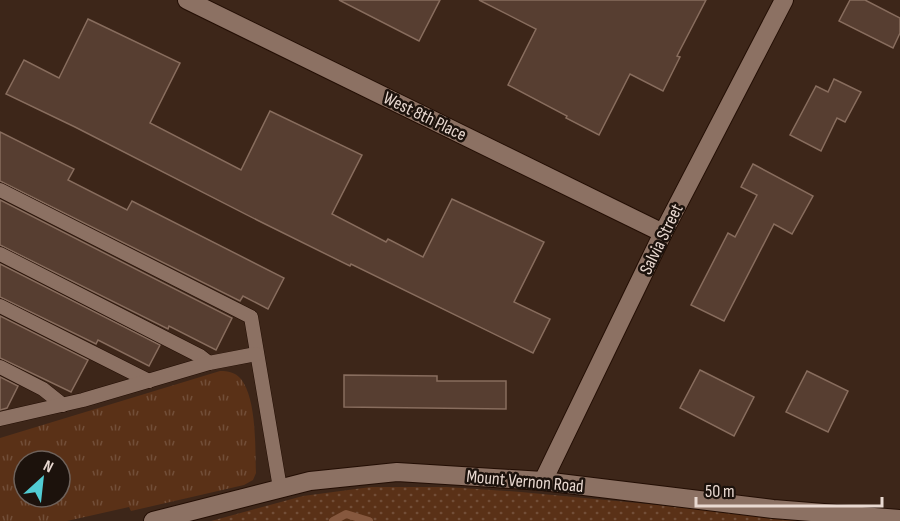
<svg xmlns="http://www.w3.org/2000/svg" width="900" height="521" font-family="'Sofia Sans Condensed',sans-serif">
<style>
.grass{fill:url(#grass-tufts);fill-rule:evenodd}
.park{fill:url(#park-dots)}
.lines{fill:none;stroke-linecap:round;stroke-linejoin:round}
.stream{stroke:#86583e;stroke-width:8}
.building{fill:#573e31;stroke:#886d5e;stroke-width:1.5}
.service-casing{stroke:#230e04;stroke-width:15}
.minor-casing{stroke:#230e04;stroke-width:20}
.service{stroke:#8c7163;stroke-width:14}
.minor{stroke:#8c7163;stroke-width:18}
.labels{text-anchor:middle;stroke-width:5;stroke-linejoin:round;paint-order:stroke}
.street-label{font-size:18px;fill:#e9d9d1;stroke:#1c120c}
</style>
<defs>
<pattern id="grass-tufts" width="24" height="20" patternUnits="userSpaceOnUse" patternTransform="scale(1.5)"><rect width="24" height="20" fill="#5a3117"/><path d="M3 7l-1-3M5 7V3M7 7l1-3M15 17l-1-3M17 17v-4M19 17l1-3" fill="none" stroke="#724e38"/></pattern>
<pattern id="park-dots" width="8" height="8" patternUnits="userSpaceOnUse" patternTransform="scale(1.5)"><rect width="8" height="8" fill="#5a3117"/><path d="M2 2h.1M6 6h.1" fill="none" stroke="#724e38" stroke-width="1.8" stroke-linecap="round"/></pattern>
</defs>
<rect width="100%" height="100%" fill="#3d2619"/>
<path class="grass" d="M220 371C228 371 235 372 241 379 257 400 255 448 256 473L253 480 244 485 131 511 129 507 67 521H0V438ZM24 461H60V497H24Z"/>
<path class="park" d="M371 487H447L521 492 828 521H211L303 496Z"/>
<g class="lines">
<path class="stream" d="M333 521 346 514 369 521"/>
</g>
<g class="building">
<path d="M339 0H440L419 41Z"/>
<path d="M479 0H706L677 56 680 57 663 91 630 74 599 135 566 118 567 116 508 85 536 29Z"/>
<path d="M850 0H865L900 18V33L893 48 839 21Z"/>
<path d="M88 19 180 63 150 123 241 170 270 111 362 155 332 214 386 242 388 239 423 257 452 199 544 242 514 302 550 319 533 353 351 264 350 266 257 220 75 127 6 94 24 60 59 78Z"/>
<path d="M834 79 861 92 845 122 837 118 821 151 790 135 816 86 828 92Z"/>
<path d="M0 132 74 169 68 180 127 210 132 201 284 278 268 309 243 296 240 301 0 181Z"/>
<path d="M753 164 813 196 792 234 774 224 724 321 691 305 728 233 735 237 757 195 741 187Z"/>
<path d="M0 200 232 318 216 350 169 326 168 329 0 245Z"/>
<path d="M0 264 160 345 149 366 98 340 96 344 0 297Z"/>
<path d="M0 316 88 360 71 392 0 358Z"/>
<path d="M700 370 754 397 734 436 680 408Z"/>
<path d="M807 371 848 391 828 432 786 412Z"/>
<path d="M344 375 437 376V381H506V409L344 407Z"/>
<path d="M0 377 18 386 7 408 0 410Z"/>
</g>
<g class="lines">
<defs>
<g id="service">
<path d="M0 190 251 317 280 488"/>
<path d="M0 254 200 356 209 363"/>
<path d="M0 306 149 381"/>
<path d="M0 367 43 389 63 405"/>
<path d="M0 419 83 400 209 363 256 354"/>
</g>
<g id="minor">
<path d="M187 0 663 233"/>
<path d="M543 481 663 233 784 0"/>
<path d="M153 521 310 481 397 472 543 481 773 509 900 519"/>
</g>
</defs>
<use href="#service" class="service-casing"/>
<use href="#minor" class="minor-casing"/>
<use href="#service" class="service"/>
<use href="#minor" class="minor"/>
</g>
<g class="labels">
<g class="street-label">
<text transform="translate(425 116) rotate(26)" y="6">West 8th Place</text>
<text transform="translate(661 239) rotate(-64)" y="6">Salvia Street</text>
<text transform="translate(525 481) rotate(5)" y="6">Mount Vernon Road</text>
</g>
</g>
<g transform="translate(42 479) rotate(27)"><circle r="28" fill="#1c120c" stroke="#6e625b" stroke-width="1.5"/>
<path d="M0-4.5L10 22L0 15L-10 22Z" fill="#51ccd3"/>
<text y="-9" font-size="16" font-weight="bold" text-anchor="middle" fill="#e9d9d1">N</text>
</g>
<path d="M696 497v9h186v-9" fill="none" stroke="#e9d9d1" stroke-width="3"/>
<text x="705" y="497" font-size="18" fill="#e9d9d1" stroke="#1c120c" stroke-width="4.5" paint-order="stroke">50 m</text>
</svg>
